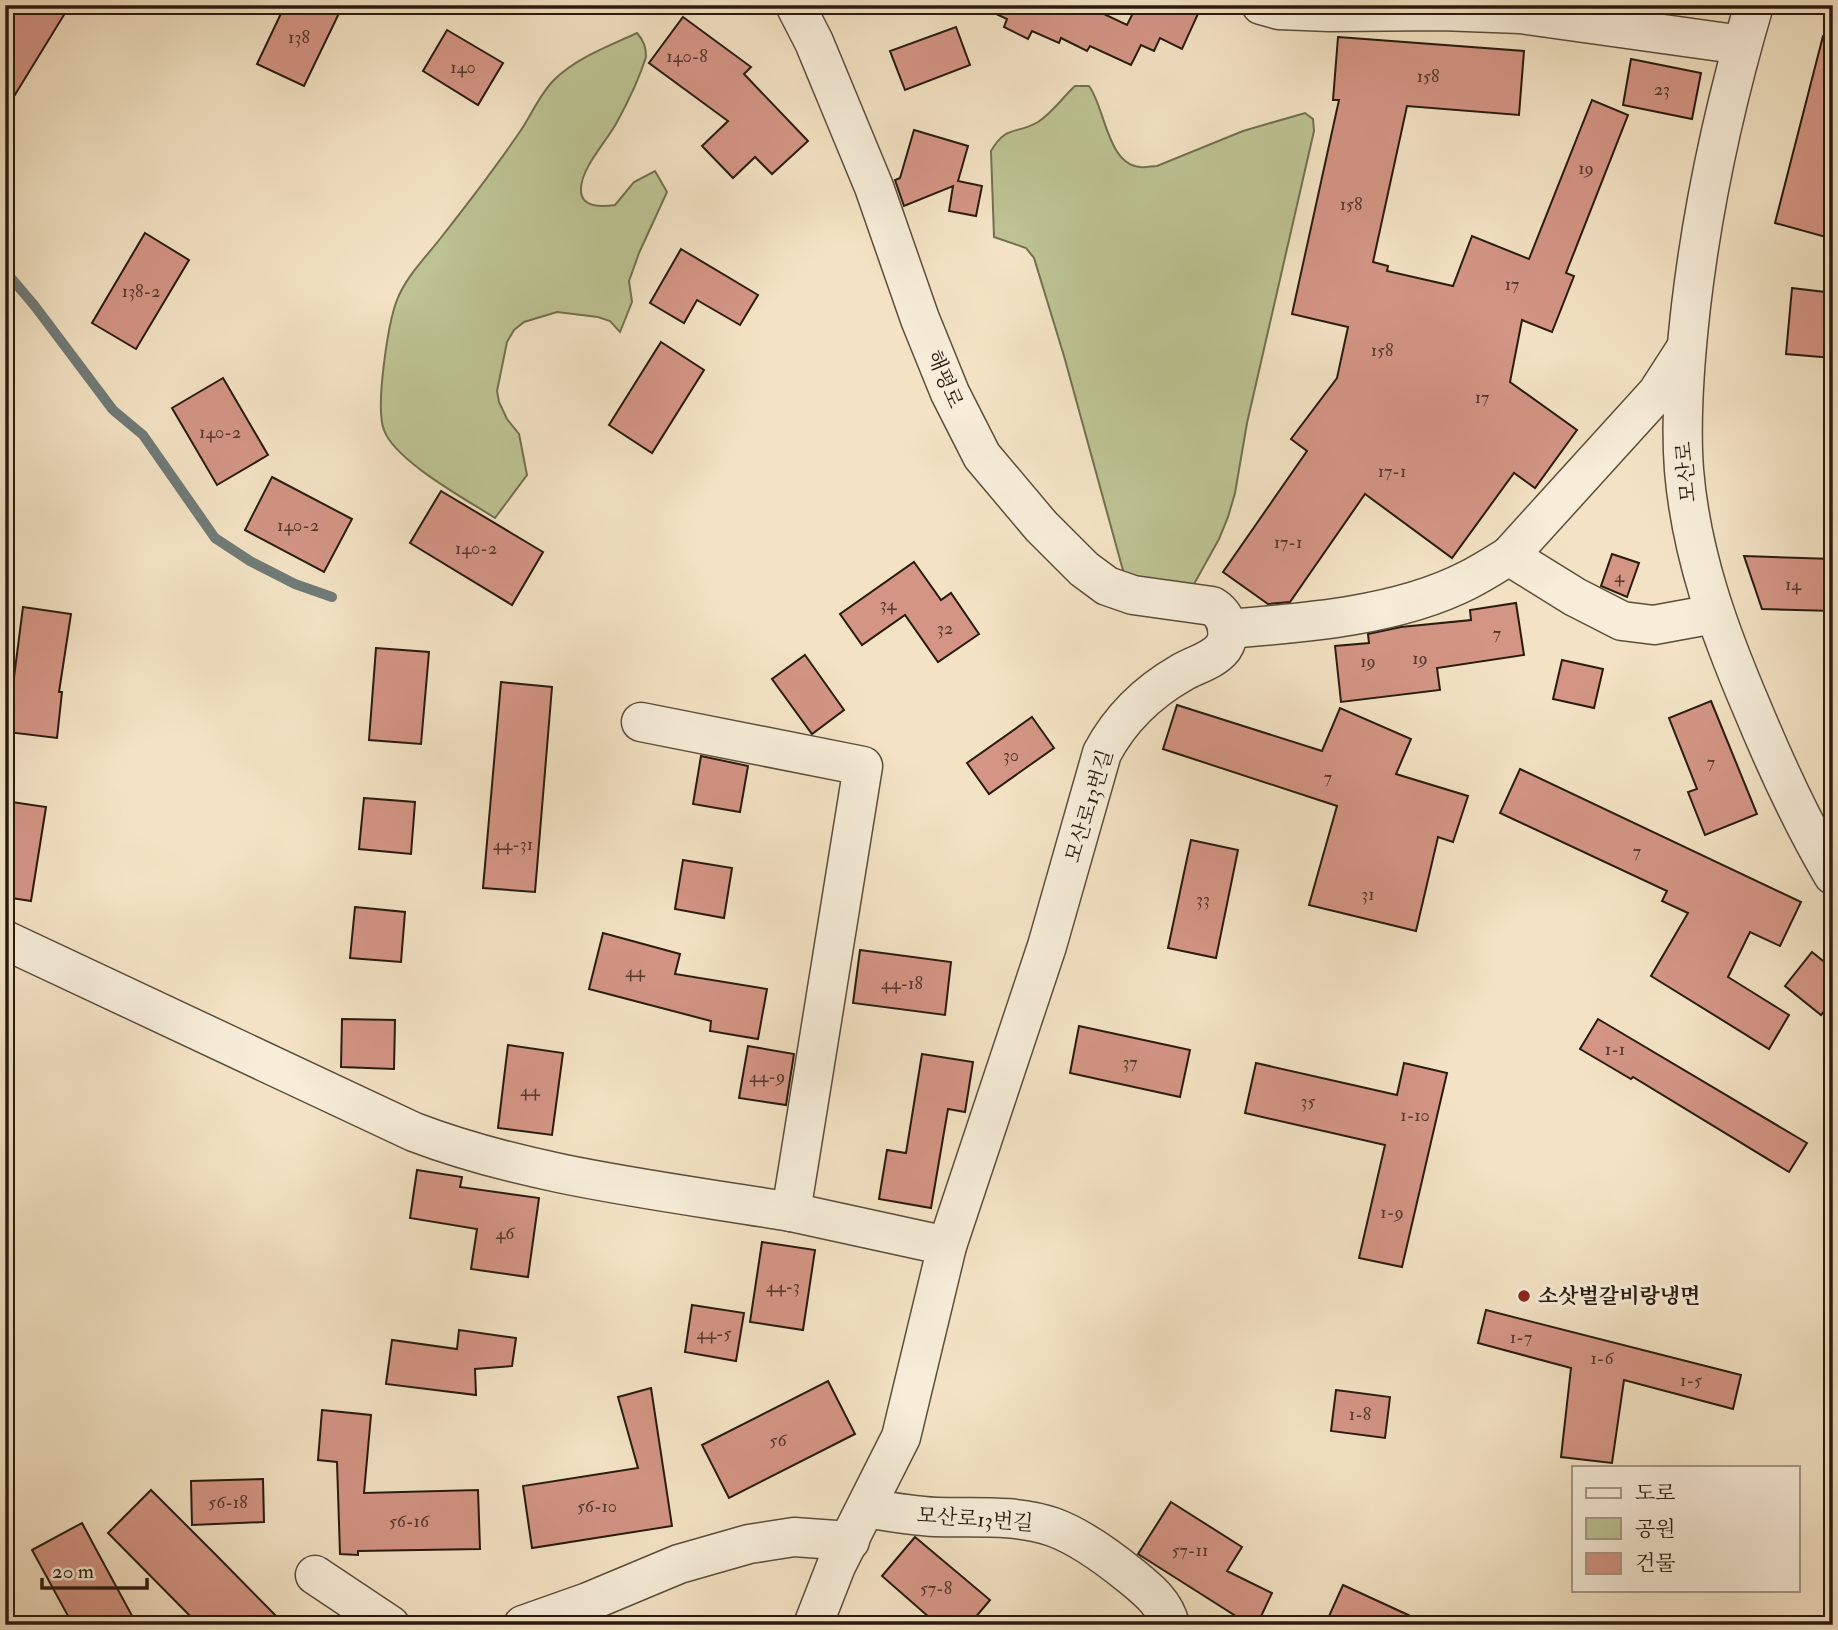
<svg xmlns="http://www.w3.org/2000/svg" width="1838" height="1630" font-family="'IM FELL Double Pica','Noto Serif KR',serif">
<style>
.green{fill:#bdc393;stroke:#736f50;stroke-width:2}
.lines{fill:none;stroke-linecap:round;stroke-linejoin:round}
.stream{stroke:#707b78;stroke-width:10}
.building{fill:#d49585;stroke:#291b0e;stroke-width:2}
.minor-casing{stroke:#5c4d3c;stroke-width:41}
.minor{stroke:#f7edd9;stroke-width:38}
.poi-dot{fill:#8f2418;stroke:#f7edd9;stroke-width:2.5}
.labels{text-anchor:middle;stroke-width:6;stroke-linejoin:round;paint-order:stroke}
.number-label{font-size:18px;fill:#543a2c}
.street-label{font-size:21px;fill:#291b0e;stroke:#f7edd9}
.poi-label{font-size:21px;font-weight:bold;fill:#291b0e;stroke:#f7edd9;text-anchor:start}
</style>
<rect width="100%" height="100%" fill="#f3e3c4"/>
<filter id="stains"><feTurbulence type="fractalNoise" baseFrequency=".00286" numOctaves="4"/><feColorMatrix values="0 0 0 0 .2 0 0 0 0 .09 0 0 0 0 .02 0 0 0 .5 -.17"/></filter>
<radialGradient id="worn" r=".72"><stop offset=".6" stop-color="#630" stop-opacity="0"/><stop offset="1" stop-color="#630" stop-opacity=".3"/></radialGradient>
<g class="green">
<path d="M637 33C644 41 646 47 646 57 639 79 628 102 617 122 607 141 581 168 581 189 580 208 602 207 615 205L634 182 655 171 667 192 639 253 629 281 632 302 620 332 610 321 598 317 557 312 524 322 514 330 507 342 497 391 499 402 507 419 519 434 527 475 495 518C467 500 395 461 384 430 375 408 388 323 397 300 406 276 428 255 443 235 469 202 495 168 519 133 531 116 539 95 554 80 576 58 609 46 637 33Z"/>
<path d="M1075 86H1089C1105 107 1107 164 1140 167 1145 168 1152 166 1157 166L1243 131 1305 113 1313 119 1314 131 1247 423 1235 493 1228 517 1219 539 1189 593 1124 574 1064 356 1034 258 1026 248 994 237 991 151C1007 124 1016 135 1038 122 1052 113 1063 97 1075 86Z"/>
</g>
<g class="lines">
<path class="stream" d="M5 271 34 305 113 410 143 435 215 538 250 561 295 584 332 597"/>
</g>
<g class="building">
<path d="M5 5H70L5 111Z"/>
<path d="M285 5H343L304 86 257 64Z"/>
<path d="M977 5H1085L1127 25 1137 5H1202L1182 49 1160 38 1154 51 1141 45 1131 65 1090 46 1087 51 1061 38 1059 43 1032 31 1028 39 1004 27 1007 19Z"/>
<path d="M683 17 751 67 744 74 808 141 772 174 755 157 733 178 702 146 728 121 649 63Z"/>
<path d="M956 27 970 65 905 90 890 51Z"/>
<path d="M447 30 503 63 478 105 423 71Z"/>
<path d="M1823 36 1833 37V239L1775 223Z"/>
<path d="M1338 37 1524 51 1519 115 1407 106 1373 262 1388 266 1387 271 1453 286 1472 236 1529 259 1592 100 1628 115 1566 273 1574 276 1552 332 1522 320 1510 382 1577 430 1535 488 1514 473 1452 558 1365 494 1290 602 1268 604 1223 572 1307 451 1291 439 1337 378 1348 327 1292 314 1339 100H1333Z"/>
<path d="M1631 59 1701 73 1692 119 1623 105Z"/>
<path d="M914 130 968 146 958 181 982 186 976 216 949 211 953 186 904 206 895 180 900 178Z"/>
<path d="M145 233 189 260 136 349 92 323Z"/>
<path d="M681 249 758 295 740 325 697 300 684 323 650 303Z"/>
<path d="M1792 288 1833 293V358L1786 354Z"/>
<path d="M661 342 704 370 652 453 609 425Z"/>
<path d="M223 378 268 455 217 485 172 408Z"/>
<path d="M272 477 352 519 324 572 245 530Z"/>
<path d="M441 491 543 552 512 605 410 543Z"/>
<path d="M1612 554 1639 563 1627 597 1601 586Z"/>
<path d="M1744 556 1833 559V611L1762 609Z"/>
<path d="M914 562 941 600 951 593 979 634 938 662 905 615 862 645 840 614Z"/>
<path d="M1516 603 1524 655 1437 668 1440 690 1341 702 1335 646 1369 643 1368 634 1401 627 1471 620 1470 610Z"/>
<path d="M23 607 71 614 59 692H62L57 738 7 732Z"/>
<path d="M376 648 429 652 421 744 369 740Z"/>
<path d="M805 655 844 710 812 734 772 679Z"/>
<path d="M1562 660 1603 669 1594 708 1553 699Z"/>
<path d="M501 682 552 687 535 892 483 888Z"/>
<path d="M1711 701 1757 814 1705 835 1688 792 1697 789 1669 718Z"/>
<path d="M1177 705 1322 751 1340 708 1411 739 1396 774 1468 796 1453 842 1438 837 1416 931 1309 905 1337 806 1163 749Z"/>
<path d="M1032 717 1054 748 989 794 967 763Z"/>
<path d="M701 756 748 766 740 812 693 804Z"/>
<path d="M1520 769 1801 902 1780 946 1750 932 1728 977 1789 1015 1769 1049 1651 976 1688 913 1662 901 1667 891 1500 813Z"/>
<path d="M364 798 415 802 411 854 359 849Z"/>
<path d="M5 801 46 807 31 901 5 897Z"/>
<path d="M1191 840 1238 850 1216 958 1168 948Z"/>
<path d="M683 860 732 868 724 918 675 909Z"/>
<path d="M355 907 405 912 401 962 350 958Z"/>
<path d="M603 933 680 954 675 974 767 989 758 1039 710 1031 711 1021 589 989Z"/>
<path d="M860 950 951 962 945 1015 853 1003Z"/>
<path d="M1812 952 1833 969V1001L1821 1015 1785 986Z"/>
<path d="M342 1019 395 1020 394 1069 341 1067Z"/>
<path d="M1598 1019 1807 1143 1789 1172 1633 1077 1631 1079 1580 1049Z"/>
<path d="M1079 1026 1190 1050 1180 1097 1070 1073Z"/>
<path d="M508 1045 563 1053 552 1135 498 1128Z"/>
<path d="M748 1046 794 1054 786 1105 739 1098Z"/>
<path d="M922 1054 973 1062 965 1112 948 1109 931 1208 879 1199 887 1150 906 1153Z"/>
<path d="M1256 1063 1397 1095 1404 1063 1447 1073 1402 1267 1359 1258 1385 1145 1245 1113Z"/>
<path d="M417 1170 462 1177 460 1187 539 1198 528 1277 471 1269 477 1229 410 1218Z"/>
<path d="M762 1242 815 1250 803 1330 750 1322Z"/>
<path d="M692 1305 744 1313 736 1361 685 1352Z"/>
<path d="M1486 1310 1741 1375 1733 1409 1624 1380 1612 1463 1561 1457 1571 1368 1478 1343Z"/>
<path d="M459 1330 516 1338 512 1366 475 1369 476 1395 386 1384 392 1340 457 1349Z"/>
<path d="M828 1381 855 1434 729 1498 702 1445Z"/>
<path d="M651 1388 672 1526 532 1548 523 1486 638 1468 618 1397Z"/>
<path d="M1336 1390 1390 1397 1385 1438 1331 1431Z"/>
<path d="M322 1410 371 1415 364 1493 478 1490 480 1549 358 1551V1555L340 1554 337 1462 318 1460Z"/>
<path d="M263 1479 264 1522 192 1525 191 1481Z"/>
<path d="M151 1490 216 1555 285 1625H199L108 1533Z"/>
<path d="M1171 1502 1242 1547 1227 1571 1272 1593 1257 1625H1250L1138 1554Z"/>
<path d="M82 1523 98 1553 137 1625H73L32 1550Z"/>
<path d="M915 1537 990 1600 969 1625H938L882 1576Z"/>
<path d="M1343 1585 1430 1625H1325Z"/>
</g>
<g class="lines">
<defs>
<g id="minor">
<path d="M795 5 814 42 874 187 920 319 950 393 982 456 1041 526 1084 569 1107 586 1133 595 1212 606C1226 614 1233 633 1223 648 1213 661 1194 665 1181 673 1148 692 1120 719 1102 753L1047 946 947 1246 901 1437 836 1566 813 1625"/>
<path d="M1261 5 1279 10 1330 12 1441 11 1520 14 1742 45"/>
<path d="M1754 5C1725 103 1703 204 1691 306 1685 359 1680 416 1684 470 1691 554 1719 631 1752 708 1776 766 1801 821 1833 875"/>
<path d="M1509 556 1657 393 1686 348"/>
<path d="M1227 629C1304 623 1398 616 1468 580 1482 573 1496 564 1509 556L1575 597 1622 621 1654 625 1714 614"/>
<path d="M641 722 863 766 791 1212 947 1246"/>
<path d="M5 940 414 1132C532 1177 666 1191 791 1212"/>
<path d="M867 1508C890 1512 913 1516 936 1517 974 1518 1016 1514 1053 1527 1078 1536 1110 1559 1131 1576 1147 1589 1165 1603 1170 1625"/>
<path d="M315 1575 390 1625"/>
<path d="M523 1625 588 1602 679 1564 749 1544 794 1537 850 1541"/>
</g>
</defs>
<use href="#minor" class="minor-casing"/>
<use href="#minor" class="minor"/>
</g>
<circle class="poi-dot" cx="1524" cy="1296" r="7"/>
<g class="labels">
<g class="number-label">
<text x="299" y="43">138</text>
<text x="687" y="62">140-8</text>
<text x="463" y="73">140</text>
<text x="1428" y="82">158</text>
<text x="1662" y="95">23</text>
<text x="1586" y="174">19</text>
<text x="1351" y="210">158</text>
<text x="1512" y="290">17</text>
<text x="141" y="297">138-2</text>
<text x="1382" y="356">158</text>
<text x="1482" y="403">17</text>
<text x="220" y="438">140-2</text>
<text x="1392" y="477">17-1</text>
<text x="298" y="531">140-2</text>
<text x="1288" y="548">17-1</text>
<text x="476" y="554">140-2</text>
<text x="1619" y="582">4</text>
<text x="1793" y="590">14</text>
<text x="888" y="610">34</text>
<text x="945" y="634">32</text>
<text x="1497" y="639">7</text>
<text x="1420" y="664">19</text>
<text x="1368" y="667">19</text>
<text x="1011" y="761">30</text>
<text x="1711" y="768">7</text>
<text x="1328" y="783">7</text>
<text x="513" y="850">44-31</text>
<text x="1637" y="857">7</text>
<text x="1368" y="900">31</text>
<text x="1203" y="905">33</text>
<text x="635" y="977">44</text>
<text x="902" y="989">44-18</text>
<text x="1615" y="1055">1-1</text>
<text x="1130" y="1068">37</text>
<text x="767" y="1082">44-9</text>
<text x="530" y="1096">44</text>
<text x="1308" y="1107">35</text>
<text x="1415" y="1121">1-10</text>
<text x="1392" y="1218">1-9</text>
<text x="505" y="1239">46</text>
<text x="783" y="1292">44-3</text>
<text x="714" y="1339">44-5</text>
<text x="1521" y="1343">1-7</text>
<text x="1602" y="1364">1-6</text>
<text x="1691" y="1386">1-5</text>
<text x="1360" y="1420">1-8</text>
<text x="778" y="1446">56</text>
<text x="228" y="1508">56-18</text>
<text x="597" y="1512">56-10</text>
<text x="409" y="1527">56-16</text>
<text x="1190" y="1556">57-11</text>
<text x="936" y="1594">57-8</text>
</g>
<g class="street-label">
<text transform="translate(945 379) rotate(67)" y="7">해평로</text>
<text transform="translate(1686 472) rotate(-95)" y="7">모산로</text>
<text transform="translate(1089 806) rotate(-73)" y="7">모산로13번길</text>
<text transform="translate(975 1519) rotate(4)" y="7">모산로13번길</text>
</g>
<g class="poi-label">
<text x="1538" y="1303">소삿벌갈비랑냉면</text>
</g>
</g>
<rect width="1838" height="1630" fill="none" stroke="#f3e3c4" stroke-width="28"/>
<rect x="7" y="7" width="1824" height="1616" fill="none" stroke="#291b0e" stroke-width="3.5"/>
<rect x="14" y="14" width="1810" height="1602" fill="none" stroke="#291b0e" stroke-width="2"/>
<rect x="1572" y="1466" width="228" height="126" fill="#f7edd9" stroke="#a59988" stroke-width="2"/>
<rect x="1586" y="1488" width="35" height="10" fill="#f7edd9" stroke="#a59988" stroke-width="2"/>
<text x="1635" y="1500" font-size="21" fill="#291b0e">도로</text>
<rect x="1586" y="1518" width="35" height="21" fill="#bdc393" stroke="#a59988" stroke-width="2"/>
<text x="1635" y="1536" font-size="21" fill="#291b0e">공원</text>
<rect x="1586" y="1553" width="35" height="21" fill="#d49585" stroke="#a59988" stroke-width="2"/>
<text x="1635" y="1570" font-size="21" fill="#291b0e">건물</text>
<path d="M42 1578v10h105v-10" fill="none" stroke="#291b0e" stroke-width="3.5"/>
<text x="52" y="1578" font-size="21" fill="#291b0e" stroke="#f7edd9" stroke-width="5" paint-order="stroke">20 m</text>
<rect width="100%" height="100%" filter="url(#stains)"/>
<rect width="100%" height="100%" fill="url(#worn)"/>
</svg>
